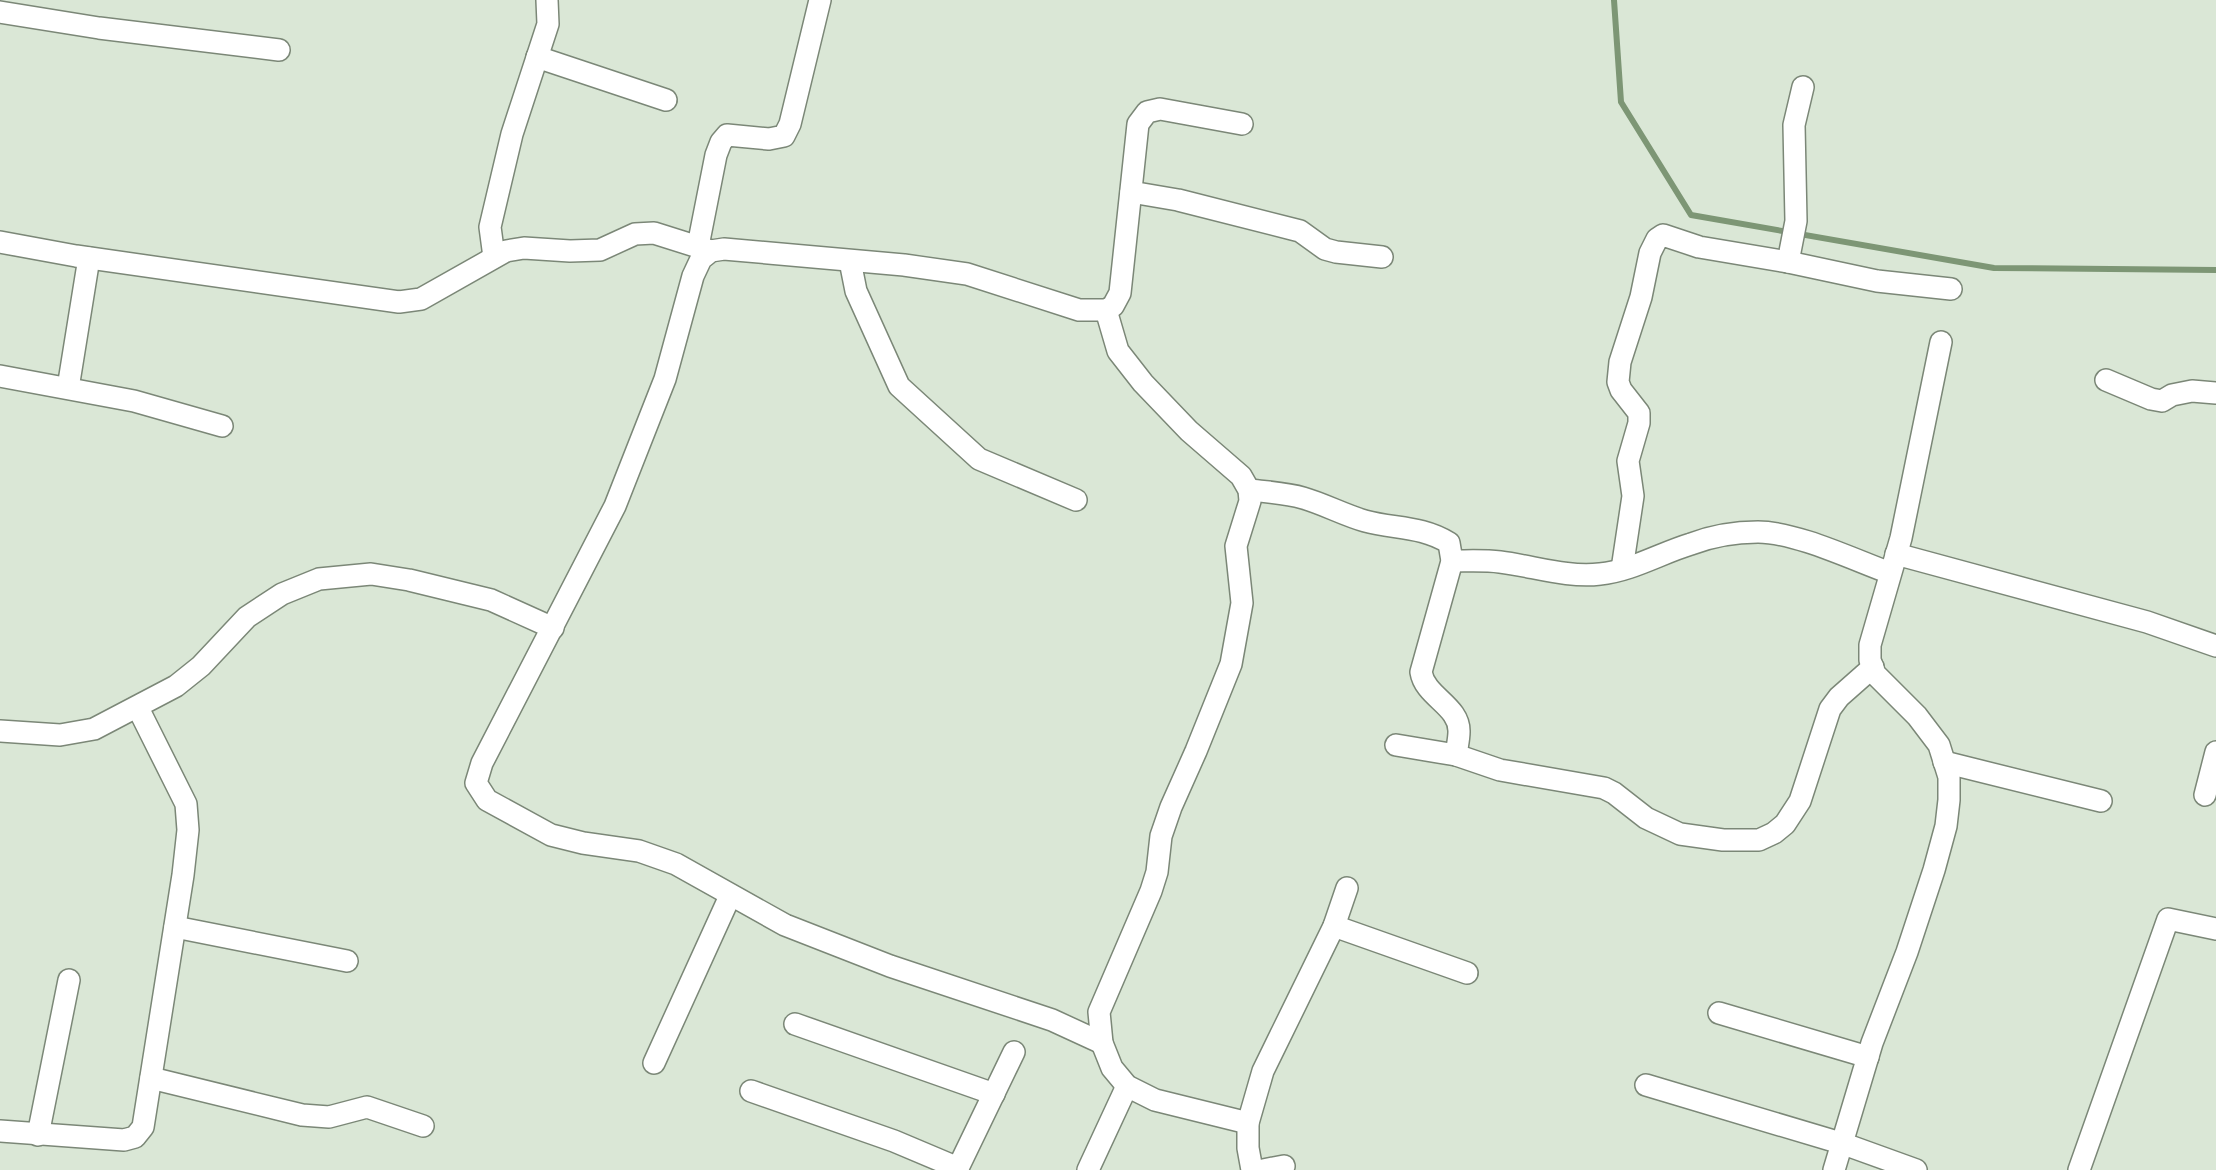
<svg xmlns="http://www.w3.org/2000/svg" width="2216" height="1170" font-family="'Fira Sans',sans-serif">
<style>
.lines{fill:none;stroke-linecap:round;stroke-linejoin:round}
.stream{stroke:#7d9675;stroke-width:6}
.minor-casing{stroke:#7b8777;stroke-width:24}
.minor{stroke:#fff;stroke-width:21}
</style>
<rect width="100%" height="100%" fill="#dae7d6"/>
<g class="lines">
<path class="stream" d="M1614 0 1621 102 1691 215 1994 268 2216 270"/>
<defs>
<g id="minor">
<path d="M0 12 99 28 279 50"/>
<path d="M537 57 666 100"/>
<path d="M1131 192 1178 200 1300 231 1325 249 1336 252 1382 257"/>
<path d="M0 242 76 256 399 302 421 299 506 251 524 248 570 251 600 250 635 234 654 233 711 251"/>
<path d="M698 246 716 155 721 142 727 135 769 139 784 136 790 124 820 0"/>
<path d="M494 257 490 227 512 134 548 24 547 0"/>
<path d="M850 261 856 291 899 386 979 459 1076 500"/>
<path d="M1788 262 1796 221 1794 125 1803 87"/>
<path d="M1106 310 1118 351 1143 383 1189 431 1241 476 1249 490 1250 501 1236 546 1242 603 1231 664 1196 751 1171 807 1161 836 1157 872 1151 891 1099 1012 1102 1043 1112 1068 1127 1086 1155 1100 1248 1123"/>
<path d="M0 376 134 401 222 426"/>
<path d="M2106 380 2151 399 2162 401 2172 395 2192 391 2216 393"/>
<path d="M68 388 89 258"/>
<path d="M1249 490C1267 492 1286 493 1303 498 1324 504 1344 515 1365 521 1394 529 1422 526 1449 543L1452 561 1421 672C1425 697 1460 706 1459 732 1459 739 1457 747 1456 755"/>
<path d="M1896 554 2147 622 2216 646"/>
<path d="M1452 561C1468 561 1484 560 1500 562 1533 566 1567 578 1600 574 1631 571 1661 553 1691 544 1712 536 1736 532 1758 532 1796 532 1854 560 1890 573"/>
<path d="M1622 569 1633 496 1628 461 1639 423V413L1621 390 1618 382 1620 362 1641 297 1650 253 1657 239 1663 235 1699 247 1788 262 1877 281 1951 289"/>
<path d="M0 731 60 735 94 729 176 686 201 666 247 617 282 594 319 579 371 574 409 580 491 600 553 628"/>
<path d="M1396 745 1456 755 1500 770 1604 788 1614 793 1646 818 1680 834 1723 840H1759L1774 833 1785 824 1800 801 1830 709 1839 697 1873 667"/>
<path d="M1944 762 2101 801"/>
<path d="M2205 795 2216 752"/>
<path d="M1334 926 1467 973"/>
<path d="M175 927 347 961"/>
<path d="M1719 1013 1868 1057"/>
<path d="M795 1024 994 1094"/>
<path d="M1102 1043 1052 1020 890 966 785 925 676 864 639 851 583 843 551 835 487 800 476 783 482 763 615 506 665 379 693 276 701 259 711 251 724 249 904 265 967 274 1079 310H1106L1113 306 1120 293 1138 124 1147 112 1160 109 1242 124"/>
<path d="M654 1063 730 896"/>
<path d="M151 1078 302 1115 329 1117 367 1107 423 1126"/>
<path d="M1646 1085 1844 1144 1916 1170"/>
<path d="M751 1091 894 1141 958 1168"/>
<path d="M0 1131 124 1140 135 1137 143 1127 183 875 188 830 186 804 138 708"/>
<path d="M38 1135 69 980"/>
<path d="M957 1170 1014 1052"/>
<path d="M1088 1170 1127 1086"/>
<path d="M1252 1170 1248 1148V1123L1263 1071 1334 926 1347 888"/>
<path d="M1263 1170 1284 1166"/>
<path d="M1834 1170 1872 1043 1907 952 1934 870 1946 826 1949 800V777L1939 745 1917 716 1875 674 1870 660V645L1901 538 1941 342"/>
<path d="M2079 1170 2168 919 2216 929"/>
</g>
</defs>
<use href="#minor" class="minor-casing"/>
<use href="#minor" class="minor"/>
</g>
</svg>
